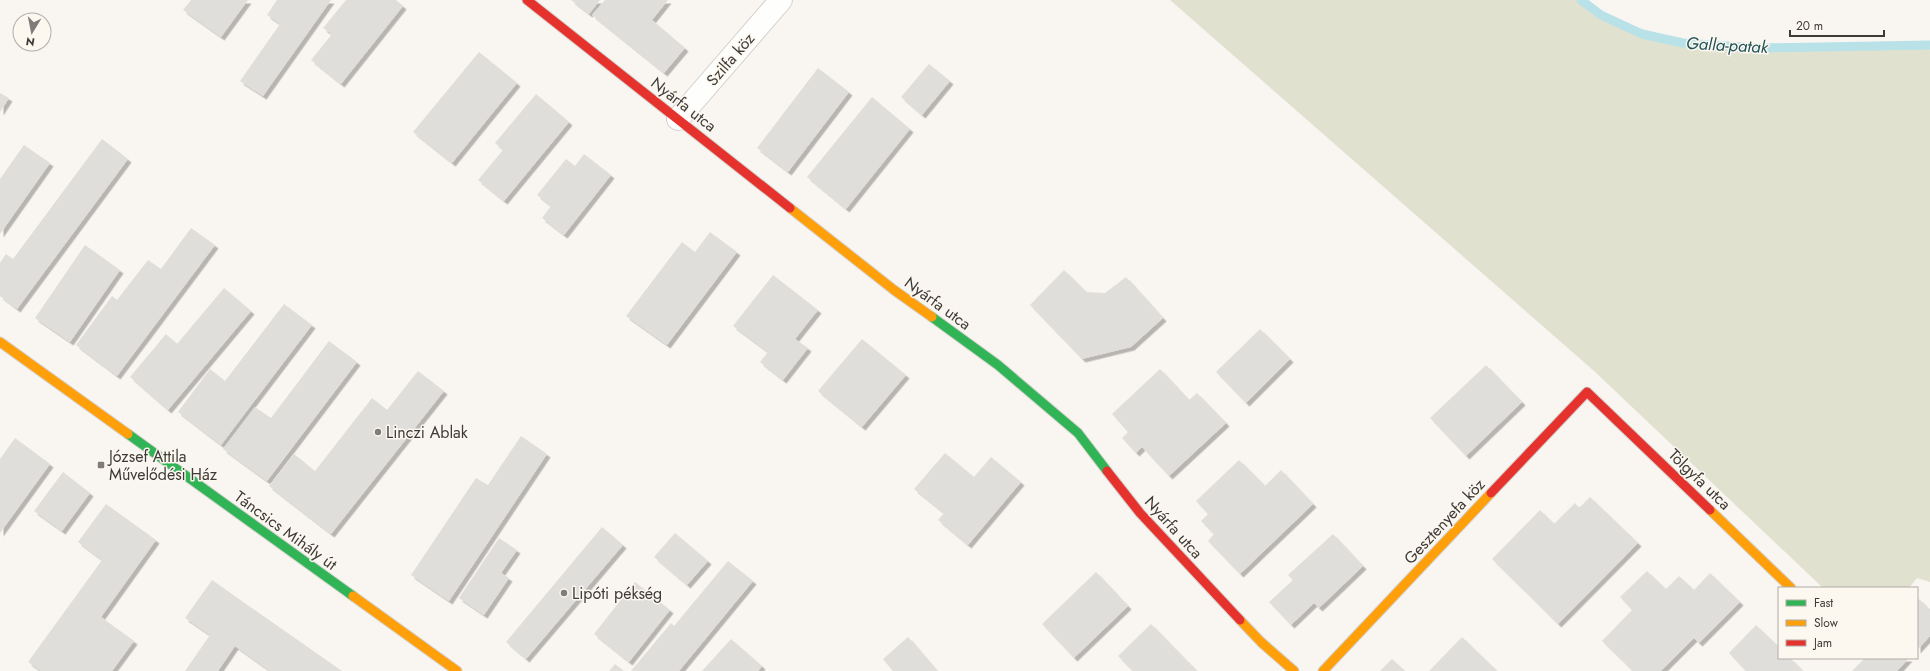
<svg xmlns="http://www.w3.org/2000/svg" width="1930" height="671" font-family="Jost,sans-serif">
<style>
.green{fill:#e0e1cf}
.lines{fill:none;stroke-linecap:round;stroke-linejoin:round}
.stream{stroke:#b8e2e8;stroke-width:9}
.building{fill:#e0deda;filter:url(#shadow)}
.street-casing{stroke:#d3d0cd;stroke-width:24}
.fast-casing{stroke:#d3d0cd;stroke-width:11}
.slow-casing{stroke:#d3d0cd;stroke-width:11}
.jam-casing{stroke:#d3d0cd;stroke-width:11}
.street{stroke:#fefefd;stroke-width:22}
.fast{stroke:#30b455;stroke-width:9}
.slow{stroke:#ff9f0a;stroke-width:9}
.jam{stroke:#e5322d;stroke-width:9}
.poi-dot{fill:#7f7c79;stroke:#fcf7ef;stroke-width:1.5}
.labels{text-anchor:middle;stroke-width:3;stroke-linejoin:round;paint-order:stroke}
.street-label{font-size:16px;fill:#3d3b38;stroke:#fcf7ef}
.poi-label{font-size:16px;fill:#3d3b38;stroke:#fcf7ef;text-anchor:start}
.water-label{font-size:17px;font-style:italic;fill:#1c5159;stroke:#fcf7ef}
</style>
<defs>
<filter id="shadow"><feDropShadow dx="3.5" dy="3.5" stdDeviation="0" flood-color="#0004"/></filter>
</defs>
<rect width="100%" height="100%" fill="#f9f6f2"/>
<path class="green" d="M1170 0H1584L1601 15 1683 43 1758 48 1930 45V582L1917 578 1909 588H1823L1594 371Z"/>
<g class="lines">
<path class="stream" d="M1581 0 1601 15 1642 34 1683 43 1758 48 1930 45"/>
</g>
<g class="building">
<path d="M191 0H248L221 37 183 10Z"/>
<path d="M277 0H331L263 96 240 81 280 24 267 15Z"/>
<path d="M346 0H396L403 6 341 84 311 60 332 34 323 28Z"/>
<path d="M571 0H600L589 14Z"/>
<path d="M605 0H668L652 20 685 48 664 73 592 15Z"/>
<path d="M479 52 517 83 452 163 413 132Z"/>
<path d="M929 64 950 81 922 115 901 97Z"/>
<path d="M818 68 849 92 788 172 757 148Z"/>
<path d="M0 93 9 98 0 112Z"/>
<path d="M536 94 569 122 504 201 478 180 503 150 495 143Z"/>
<path d="M872 97 910 129 846 209 807 177Z"/>
<path d="M102 139 128 159 17 309 0 296V263L6 254 13 259Z"/>
<path d="M24 145 50 163 0 234V179Z"/>
<path d="M584 154 611 175 564 235 542 218 551 206 537 195 566 159 575 166Z"/>
<path d="M191 228 215 245 117 376 76 345 112 296 117 300 148 260 161 269Z"/>
<path d="M710 232 737 252 667 345 626 316 682 242 695 252Z"/>
<path d="M85 245 120 270 70 342 35 318Z"/>
<path d="M1064 270 1086 292 1105 293 1126 277 1163 318 1131 347 1082 359 1030 305Z"/>
<path d="M773 275 818 310 795 339 808 348 783 380 760 362 768 352 733 326Z"/>
<path d="M224 288 251 311 168 410 130 377 166 334 177 344Z"/>
<path d="M284 304 312 325 221 445 178 412 210 369 225 381Z"/>
<path d="M1260 329 1290 359 1246 403 1216 372Z"/>
<path d="M862 339 906 375 862 427 818 391Z"/>
<path d="M329 341 357 362 267 481 223 449 255 407 271 418Z"/>
<path d="M1486 365 1522 402 1466 456 1430 418Z"/>
<path d="M1160 369 1189 400 1197 393 1226 423 1169 476 1142 447 1136 453 1122 438 1128 432 1112 414Z"/>
<path d="M418 371 444 391 331 534 269 486 294 454 315 471 372 398 387 410Z"/>
<path d="M521 436 547 454 449 601 411 575 476 478 488 485Z"/>
<path d="M15 438 50 464 0 533V459Z"/>
<path d="M945 453 974 477 991 457 1021 482 968 545 938 520 944 513 914 489Z"/>
<path d="M1239 460 1265 486 1281 470 1313 504 1240 574 1208 541 1214 534 1201 521 1208 514 1196 501Z"/>
<path d="M63 472 90 493 62 531 34 511Z"/>
<path d="M1590 497 1638 543 1558 624 1492 559 1540 510 1554 524 1575 503 1579 508Z"/>
<path d="M106 504 156 540 101 617 134 641 112 671H41L28 662 102 560 78 542Z"/>
<path d="M602 527 623 545 526 659 506 642Z"/>
<path d="M675 533 708 561 687 585 654 557Z"/>
<path d="M1333 534 1363 566 1319 608 1314 603 1291 625 1269 602 1293 580 1288 575Z"/>
<path d="M499 538 517 550 501 573 509 578 484 615 459 598Z"/>
<path d="M728 561 753 581 679 671H631L671 623 674 626Z"/>
<path d="M1647 571 1666 589 1679 576 1694 590 1710 573 1740 602 1699 643 1694 638 1661 671H1633L1602 641 1632 610 1620 597Z"/>
<path d="M1096 572 1128 606 1074 658 1042 624Z"/>
<path d="M212 580 259 613 342 671H270L235 646 218 671H185L210 635 185 618Z"/>
<path d="M635 582 670 610 629 662 594 634Z"/>
<path d="M1919 599 1930 610V636L1917 650V602Z"/>
<path d="M1151 624 1197 671H1133L1118 656Z"/>
<path d="M1756 625 1779 647V658H1790L1803 671H1746L1729 653Z"/>
<path d="M908 637 937 671H893L883 659Z"/>
<path d="M1462 637 1497 671H1429Z"/>
<path d="M731 639 762 666 758 671H702Z"/>
<path d="M1865 658H1909L1897 671H1852Z"/>
<path d="M1392 659 1405 671H1380Z"/>
<path d="M615 664 624 671H609Z"/>
</g>
<g class="lines">
<defs>
<path id="street" d="M678 119 781 0"/>
<g id="fast">
<path d="M932 317 998 365 1078 433 1107 471"/>
<path d="M128 434 353 596"/>
</g>
<g id="slow">
<path d="M790 208 894 290 932 317"/>
<path d="M0 342 128 434"/>
<path d="M1710 510 1791 588"/>
<path d="M353 596 457 671"/>
<path d="M1240 620 1261 642 1294 671"/>
<path d="M1323 671 1491 493"/>
</g>
<g id="jam">
<path d="M527 0 790 208"/>
<path d="M1107 471 1140 513 1240 620"/>
<path d="M1491 493 1587 392 1710 510"/>
</g>
</defs>
<use href="#street" class="street-casing"/>
<use href="#fast" class="fast-casing"/>
<use href="#slow" class="slow-casing"/>
<use href="#jam" class="jam-casing"/>
<use href="#street" class="street"/>
<use href="#fast" class="fast"/>
<use href="#slow" class="slow"/>
<use href="#jam" class="jam"/>
</g>
<g class="poi-dot">
<circle cx="378" cy="432" r="4"/>
<rect x="97" y="461" width="8" height="8" rx="2"/>
<circle cx="564" cy="593" r="4"/>
</g>
<g class="labels">
<g class="street-label">
<text transform="translate(730 59) rotate(-49)" y="6">Szilfa köz</text>
<text transform="translate(684 104) rotate(38)" y="6">Nyárfa utca</text>
<text transform="translate(938 303) rotate(36)" y="6">Nyárfa utca</text>
<text transform="translate(1700 479) rotate(44)" y="6">Tölgyfa utca</text>
<text transform="translate(1444 521) rotate(-47)" y="6">Gesztenyefa köz</text>
<text transform="translate(1174 527) rotate(48)" y="6">Nyárfa utca</text>
<text transform="translate(286 530) rotate(36)" y="6">Táncsics Mihály út</text>
</g>
<g class="poi-label">
<text x="386" y="438">Linczi Ablak</text>
<text x="109" y="462">József Attila<tspan x="109" dy="18">Művelődési Ház</tspan></text>
<text x="572" y="599">Lipóti pékség</text>
</g>
<g class="water-label">
<text transform="translate(1727 45) rotate(3)" y="6">Galla-patak</text>
</g>
</g>
<rect x="1778" y="587" width="140" height="72" fill="#fcf7ef" stroke="#b0aca6"/>
<rect x="1786" y="600" width="20" height="6" fill="#30b455" stroke="#b0aca6"/>
<text x="1814" y="607" font-size="12" fill="#3d3b38">Fast</text>
<rect x="1786" y="620" width="20" height="6" fill="#ff9f0a" stroke="#b0aca6"/>
<text x="1814" y="627" font-size="12" fill="#3d3b38">Slow</text>
<rect x="1786" y="640" width="20" height="6" fill="#e5322d" stroke="#b0aca6"/>
<text x="1814" y="647" font-size="12" fill="#3d3b38">Jam</text>
<g transform="translate(32 32) rotate(190)"><circle r="19" fill="#fcf7ef" stroke="#b0aca6"/>
<path d="M0-3L7 15L0 10L-7 15Z" fill="#7f7c79"/>
<text y="-6" font-size="11" font-weight="bold" text-anchor="middle" fill="#3d3b38">N</text>
</g>
<path d="M1790 30v6h94v-6" fill="none" stroke="#3d3b38" stroke-width="2"/>
<text x="1796" y="30" font-size="12" fill="#3d3b38" stroke="#fcf7ef" stroke-width="3" paint-order="stroke">20 m</text>
</svg>
